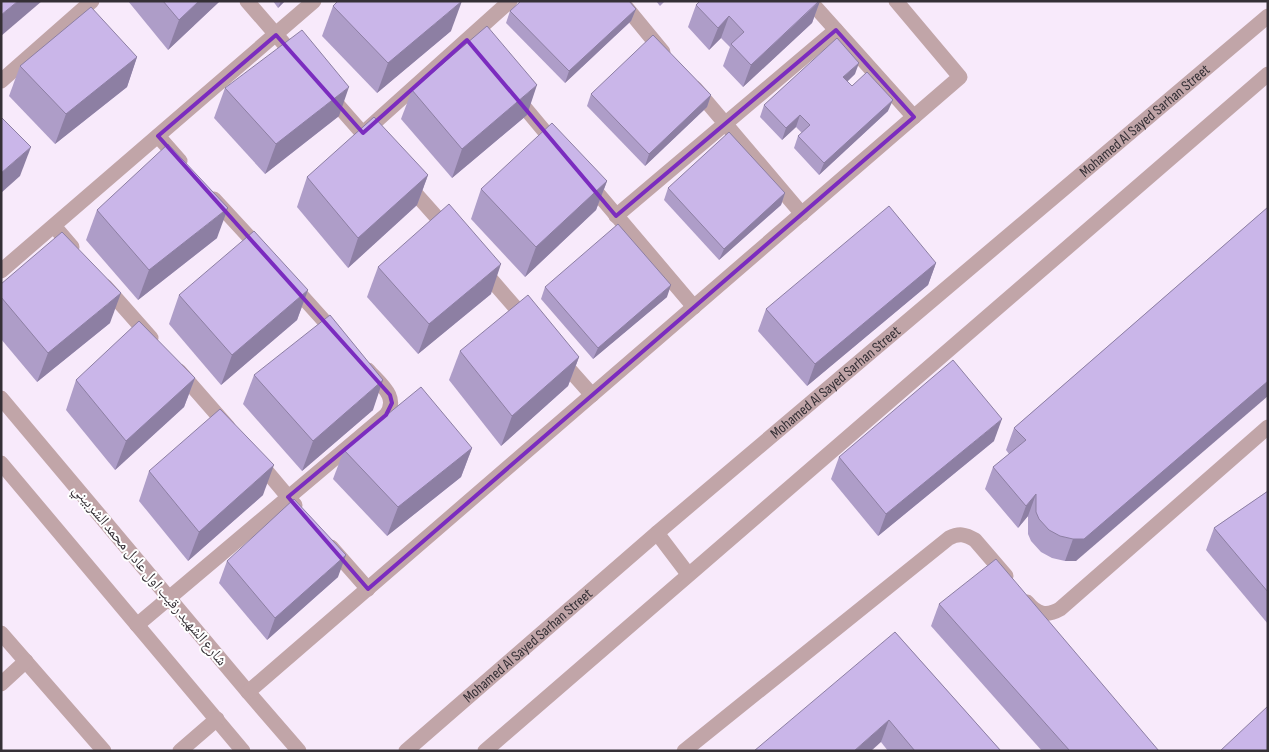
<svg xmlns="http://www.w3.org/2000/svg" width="1269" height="752" font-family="'Sofia Sans Condensed','Noto Naskh Arabic',sans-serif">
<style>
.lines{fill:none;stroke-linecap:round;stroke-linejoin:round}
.minor{stroke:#c1a5a8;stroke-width:15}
.wall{fill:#ae9dc8}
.shaded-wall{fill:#8d7fa3}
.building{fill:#cab6e9;stroke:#8d7fa3}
.marked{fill:none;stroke:#7b2cbf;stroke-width:4;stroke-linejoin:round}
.labels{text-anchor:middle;stroke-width:4;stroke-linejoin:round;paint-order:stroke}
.street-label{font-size:15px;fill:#353036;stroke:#fff}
</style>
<rect width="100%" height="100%" fill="#f8eafb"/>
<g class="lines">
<g class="minor">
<path d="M247 1 298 60"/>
<path d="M621 1 663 52"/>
<path d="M810 1 914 117"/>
<path d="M1 81 92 1"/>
<path d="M695 88 802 214"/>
<path d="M328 94 372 144"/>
<path d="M515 96 556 145"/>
<path d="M363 133 510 1"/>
<path d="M158 136 180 161"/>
<path d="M588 182 694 307"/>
<path d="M407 184 448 230"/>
<path d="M214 199 261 250"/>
<path d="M616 216 836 30"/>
<path d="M54 226 72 247"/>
<path d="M481 268 527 321"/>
<path d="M1 271 314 1"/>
<path d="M291 284 336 334"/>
<path d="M105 286 151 338"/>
<path d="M560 359 592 395"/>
<path d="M179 371 228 427"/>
<path d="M1 398 248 692 299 751"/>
<path d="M258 461 295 505"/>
<path d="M1 463 243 751"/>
<path d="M657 533 688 574"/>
<path d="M331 547 368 589"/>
<path d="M1027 602C1037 614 1046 617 1060 609L1268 427"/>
<path d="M137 625 386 415C400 397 379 383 368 370"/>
<path d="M1 633 104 751"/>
<path d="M1 684 26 661"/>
<path d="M248 692 960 77 896 1"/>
<path d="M180 751 217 719"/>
<path id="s1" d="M406 751 657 533 1268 16"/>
<path d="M485 751 1268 74"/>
<path d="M684 751 949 538C959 533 965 534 975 540L1006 576"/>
</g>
</g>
<g class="wall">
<path d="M128 1H220L168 50Z"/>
<path d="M273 1H285L278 8Z"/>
<path d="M656 1H665L660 6Z"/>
<path d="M820 1 812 23 743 87 723 66 730 47 721 38 709 50 688 27 696 5Z"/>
<path d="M333 6 451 31 377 93 322 36Z"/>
<path d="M636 9 631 21 565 83 506 23 510 11Z"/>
<path d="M137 57 127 87 55 144 9 96 20 66Z"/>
<path d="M855 74 847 82 852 86 888 111 819 175 794 148 798 136 802 133 796 127 782 140 760 117 764 105Z"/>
<path d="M225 88 339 116 265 174 214 118Z"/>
<path d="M412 90 527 115 452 178 401 119Z"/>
<path d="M591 94 711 95 707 107 645 166 587 106Z"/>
<path d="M428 175 417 205 348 268 297 207 307 177Z"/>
<path d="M607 181 596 210 525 277 471 219 481 189Z"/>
<path d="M668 188 785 193 781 205 719 260 664 200Z"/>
<path d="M1268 207 1076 561H1065L1052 558 1041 552 1031 541 1028 534V516L1018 528 985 489 993 467 1009 454 1006 450 1014 428Z"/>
<path d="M97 210 217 238 138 300 86 240Z"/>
<path d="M936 263 928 285 807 386 758 331 766 309Z"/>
<path d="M378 267 491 294 418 354 367 297Z"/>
<path d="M1 284 110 323 37 382 1 339Z"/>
<path d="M545 287 667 297 593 359 541 299Z"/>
<path d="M308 290 297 320 221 385 169 324 179 295Z"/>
<path d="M460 351 579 357 568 386 501 446 449 380Z"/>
<path d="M254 375 373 410 302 471 243 404Z"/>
<path d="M195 378 184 407 115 470 66 410 76 380Z"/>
<path d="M994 441 878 536 831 479 839 457Z"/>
<path d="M472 448 461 477 387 536 333 479 344 450Z"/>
<path d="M149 471 263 495 188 561 139 501Z"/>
<path d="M1268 491V624L1206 550 1214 528Z"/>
<path d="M227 561 338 577 267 640 219 583Z"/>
<path d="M939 604 1159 751H1042L931 626Z"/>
<path d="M895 632 1001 751H888L881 742Z"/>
</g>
<g class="shaded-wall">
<path d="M18 1H42L1 36V15Z"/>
<path d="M199 1H220L168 50 179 20Z"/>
<path d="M281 1H285L278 8Z"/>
<path d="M462 1 451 31 377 93 388 63Z"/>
<path d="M820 1 812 23 743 87 751 65Z"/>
<path d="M636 9 631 21 565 83 569 71Z"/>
<path d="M729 16 721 38 709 50 718 28Z"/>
<path d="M137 57 127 87 55 144 66 114Z"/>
<path d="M859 63 855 74 839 89 843 77Z"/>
<path d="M537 85 527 115 452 178 462 149Z"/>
<path d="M349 87 339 116 265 174 276 144Z"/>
<path d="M711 95 707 107 645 166 649 154Z"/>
<path d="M893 100 888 111 819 175 824 163Z"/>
<path d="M800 115 796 127 782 140 786 128Z"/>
<path d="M31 147 20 176 1 193V173Z"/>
<path d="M428 175 417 205 348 268 358 238Z"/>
<path d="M607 181 596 210 525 277 536 247Z"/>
<path d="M785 193 781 205 719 260 724 249Z"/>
<path d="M228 208 217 238 138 300 149 270Z"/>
<path d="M936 263 928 285 807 386 815 364Z"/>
<path d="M501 264 491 294 418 354 429 324Z"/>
<path d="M671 285 667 297 593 359 598 348Z"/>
<path d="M308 290 297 320 221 385 232 355Z"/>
<path d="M121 293 110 323 37 382 48 353Z"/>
<path d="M579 357 568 386 501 446 512 416Z"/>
<path d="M195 378 184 407 115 470 126 441Z"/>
<path d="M383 380 373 410 302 471 313 441Z"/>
<path d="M1268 381V396L1076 561H1065L1073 539Z"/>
<path d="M1002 419 994 441 878 536 886 514Z"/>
<path d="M472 448 461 477 387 536 398 507Z"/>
<path d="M274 465 263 495 188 561 199 532Z"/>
<path d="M1036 494 1028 516 1018 528 1026 506Z"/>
<path d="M346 555 338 577 267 640 275 618Z"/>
<path d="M889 720 881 742 871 751H854Z"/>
</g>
<g class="building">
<path d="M1 1H18L1 15Z"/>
<path d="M163 1H199L179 20Z"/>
<path d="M338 1H462L388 63 333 6Z"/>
<path d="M521 1H629L636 9 569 71 510 11Z"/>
<path d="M700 1H819L751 65 731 44 744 32 729 16 718 28 696 5Z"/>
<path d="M91 7 137 57 66 114 20 66Z"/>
<path d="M487 26 537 85 462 149 412 90Z"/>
<path d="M302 30 349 87 276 144 225 88Z"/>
<path d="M653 35 711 95 649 154 591 94Z"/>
<path d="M837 38 859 63 843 77 852 86 867 72 893 100 824 163 798 136 810 125 800 115 786 128 764 105Z"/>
<path d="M1 117 31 147 1 173Z"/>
<path d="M374 117 428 175 358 238 307 177Z"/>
<path d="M552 123 607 181 536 247 481 189Z"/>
<path d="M729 132 785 193 724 249 668 188Z"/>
<path d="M168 144 228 208 149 270 97 210Z"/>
<path d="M449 204 501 264 429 324 378 267Z"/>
<path d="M889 206 936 263 815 364 766 309Z"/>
<path d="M1268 207V381L1084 539H1073L1060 536 1049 530 1039 519 1036 512V494L1026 506 993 467 1026 440 1014 428Z"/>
<path d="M618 224 671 285 598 348 545 287Z"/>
<path d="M254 231 308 290 232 355 179 295Z"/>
<path d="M62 232 121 293 48 353 1 297V284Z"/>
<path d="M528 295 579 357 512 416 460 351Z"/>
<path d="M330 315 383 380 313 441 254 375Z"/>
<path d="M139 321 195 378 126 441 76 380Z"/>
<path d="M953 360 1002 419 886 514 839 457Z"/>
<path d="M421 387 472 448 398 507 344 450Z"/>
<path d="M220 409 274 465 199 532 149 471Z"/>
<path d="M1268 491V592L1214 528Z"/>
<path d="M294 499 346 555 275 618 227 561Z"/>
<path d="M996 559 1159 751H1070L939 604Z"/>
<path d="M895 632 1001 751H915L889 720 854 751H754Z"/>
<path d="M1268 706V751H1220Z"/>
</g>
<path class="marked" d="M836 30 914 117 368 589 288 497 386 415 392 403 390 395 158 136 276 35 363 133 467 40 616 216Z"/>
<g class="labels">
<g class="street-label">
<text dy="5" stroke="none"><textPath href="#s1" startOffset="971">Mohamed Al Sayed Sarhan Street</textPath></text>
<text dy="5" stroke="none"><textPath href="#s1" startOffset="566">Mohamed Al Sayed Sarhan Street</textPath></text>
<text transform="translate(150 575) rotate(50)" y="5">شارع الشهيد رقيب اول عادل محمد الشربيني</text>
<text dy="5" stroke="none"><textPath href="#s1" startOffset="161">Mohamed Al Sayed Sarhan Street</textPath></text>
</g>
</g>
<rect width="1269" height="752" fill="none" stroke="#353036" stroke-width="5"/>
</svg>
